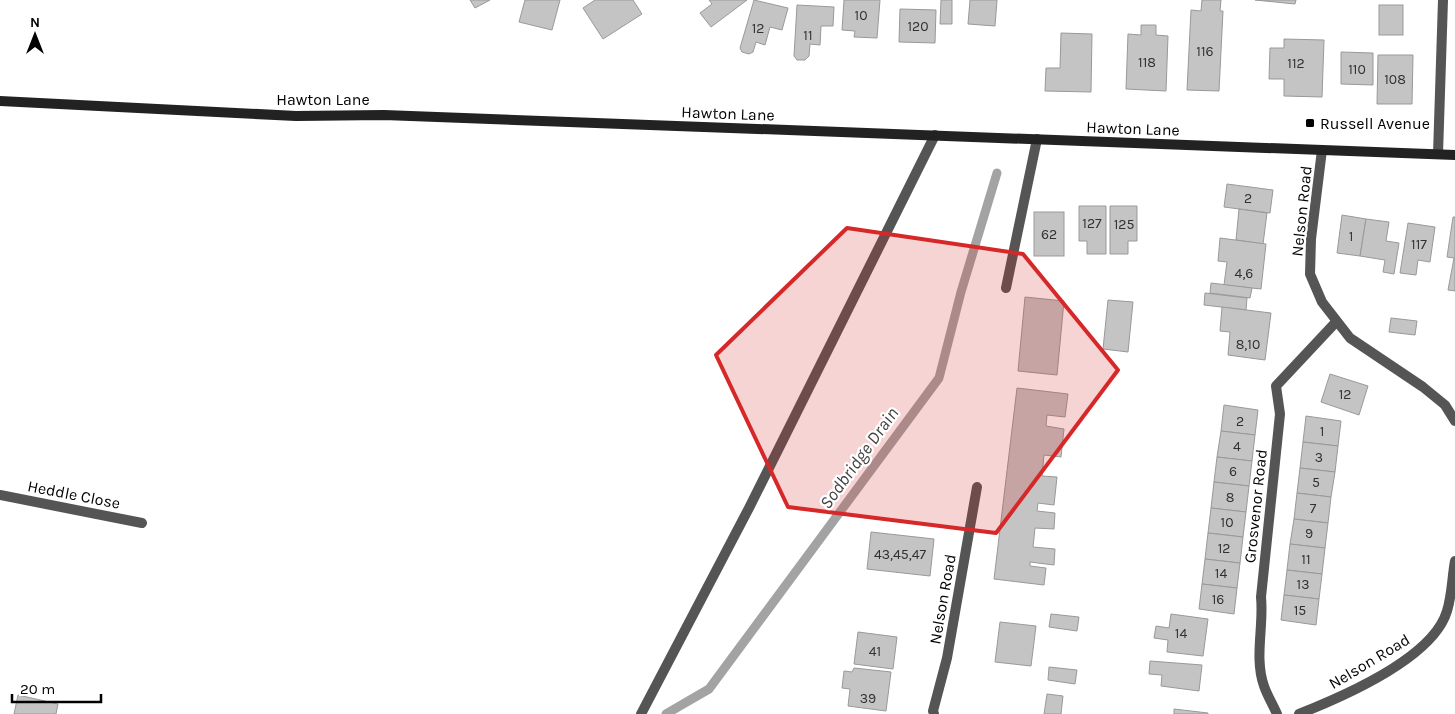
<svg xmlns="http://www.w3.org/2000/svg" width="1455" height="714" font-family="Karla,sans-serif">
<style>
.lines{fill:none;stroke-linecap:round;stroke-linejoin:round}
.stream{stroke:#a3a3a3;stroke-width:9}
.building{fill:#c4c4c4;stroke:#999}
.lane{stroke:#555;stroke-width:10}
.street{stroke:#555;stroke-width:10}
.secondary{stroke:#222;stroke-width:10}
.marked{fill:#d62828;fill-opacity:0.2;stroke:#d62828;stroke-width:4;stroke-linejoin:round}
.poi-dot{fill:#000;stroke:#fff;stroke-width:2}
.labels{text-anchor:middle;stroke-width:4.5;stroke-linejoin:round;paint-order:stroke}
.number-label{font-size:14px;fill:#313131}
.street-label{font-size:16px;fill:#000;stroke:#fff}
.poi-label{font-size:16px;fill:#000;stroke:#fff;text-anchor:start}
.water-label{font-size:18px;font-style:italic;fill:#444;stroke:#fff}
</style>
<rect width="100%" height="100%" fill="#fff"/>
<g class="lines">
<path class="stream" d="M666 714 709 689 939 378 961 292 997 173"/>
</g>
<g class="building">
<path d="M470 0H490L475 8Z"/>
<path d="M525 0H560L552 30 519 22Z"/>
<path d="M595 0H633L642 14 603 39 583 8Z"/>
<path d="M709 0H747L711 27 700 13 712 4Z"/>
<path d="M754 0 788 8 782 30 770 27 765 45 756 42 753 52 749 54 742 52 740 48Z"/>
<path d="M844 0H880L877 38 854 37 855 31 842 30Z"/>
<path d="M941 0H952V24H940Z"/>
<path d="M970 0H997L995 26 968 24Z"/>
<path d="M1202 0H1221L1220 11H1223L1219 91 1187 90 1191 10 1201 11Z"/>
<path d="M1255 0H1296L1295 4Z"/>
<path d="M797 5 834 7 833 26H821L820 45 810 44 809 56 805 60H797L794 56Z"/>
<rect x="1379" y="5" width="24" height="30"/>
<path d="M900 9 936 10 935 43 899 42Z"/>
<path d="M1141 25H1156V35L1168 36 1166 91 1126 89 1128 34 1141 35Z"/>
<path d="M1061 33 1092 34 1091 92 1045 91 1046 68H1060Z"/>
<path d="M1284 39 1324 40 1322 97 1284 96V79H1269L1270 48H1284Z"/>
<path d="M1341 52 1373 53V85L1341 84Z"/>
<path d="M1378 55H1413L1412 104H1377Z"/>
<path d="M1227 184 1273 190 1270 213 1224 207Z"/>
<path d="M1079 206H1106V254H1087V241H1079Z"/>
<path d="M1110 206H1137V241H1128V254H1110Z"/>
<path d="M1239 209 1267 213 1263 244 1236 240Z"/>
<rect x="1034" y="212" width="30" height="44"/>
<path d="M1342 215 1366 219 1360 256 1337 253Z"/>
<path d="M1453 217H1455V291L1448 290 1454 258 1447 257Z"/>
<path d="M1366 219 1389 222 1386 241 1399 243 1394 274 1383 272 1385 260 1360 256Z"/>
<path d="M1408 223 1435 227 1430 262 1418 260 1416 275 1400 273Z"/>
<path d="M1220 238 1266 244 1261 289 1224 285 1227 262 1218 261Z"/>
<path d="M1211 283 1252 288 1250 298 1210 293Z"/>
<path d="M1205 293 1247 298 1246 310 1204 305Z"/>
<path d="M1025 297 1064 301 1057 375 1018 371Z"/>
<path d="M1108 300 1133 302 1128 352 1103 349Z"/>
<path d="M1222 307 1271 313 1265 360 1228 355 1230 332 1220 331Z"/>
<path d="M1391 318 1417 321 1415 335 1389 332Z"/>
<path d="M1330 374 1368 386 1359 415 1321 402Z"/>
<path d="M1017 388 1068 394 1065 417 1047 415 1046 426 1064 429 1061 457 1044 455 1042 476 1057 477 1054 505 1038 503 1037 511 1055 513 1054 529 1035 528 1033 547 1055 549 1054 565 1030 562V566L1046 568 1044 585 994 579Z"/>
<path d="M1224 405 1258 410 1255 435 1221 431Z"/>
<path d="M1306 416 1341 421 1338 446 1303 442Z"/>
<path d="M1221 431 1255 435 1252 461 1217 457Z"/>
<path d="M1303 442 1338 446 1335 472 1300 468Z"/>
<path d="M1217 457 1252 461 1249 486 1214 482Z"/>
<path d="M1300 468 1335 472 1331 497 1297 493Z"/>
<path d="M1214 482 1249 486 1246 512 1211 508Z"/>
<path d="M1297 493 1331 497 1328 523 1294 519Z"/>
<path d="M1211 508 1246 512 1243 537 1208 533Z"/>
<path d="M1294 519 1328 523 1325 548 1290 544Z"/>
<path d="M871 532 934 539 930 576 867 569Z"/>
<path d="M1208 533 1243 537 1240 563 1205 559Z"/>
<path d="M1290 544 1325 548 1322 574 1287 570Z"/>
<path d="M1205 559 1240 563 1237 588 1202 584Z"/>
<path d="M1287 570 1322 574 1319 599 1284 595Z"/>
<path d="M1202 584 1237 588 1234 614 1199 609Z"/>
<path d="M1284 595 1319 599 1316 625 1281 620Z"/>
<path d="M1051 614 1079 617 1077 631 1049 627Z"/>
<path d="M1171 614 1208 619 1203 656 1167 652 1168 640 1154 638 1156 626 1169 628Z"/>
<path d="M1000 622 1036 626 1031 666 995 662Z"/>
<path d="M858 632 897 637 893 669 854 664Z"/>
<path d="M1150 661 1202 665 1199 691 1161 686 1162 675 1149 674Z"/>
<path d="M1049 667 1077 670 1075 684 1048 680Z"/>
<path d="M854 668 891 672 886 711 848 706 850 689 842 688 844 671 852 672Z"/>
<path d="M1047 694 1063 696 1061 714H1044Z"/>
<path d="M18 695 58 704 56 714H14Z"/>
<path d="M1174 709 1208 713V714H1174Z"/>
</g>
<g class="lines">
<path class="lane" d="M641 714 749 508 935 135"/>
<g class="street">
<path d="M1322 150 1311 239 1310 274 1322 302 1350 338 1423 387 1445 405 1455 421"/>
<path d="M1438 154 1443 0"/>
<path d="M1006 288 1037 139"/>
<path d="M0 495 142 523"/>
<path d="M934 714 933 711 947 658 977 487"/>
<path d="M1277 714C1273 705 1267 695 1264 686 1254 658 1264 626 1261 597L1280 414 1276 386 1336 322"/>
<path d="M1299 714C1342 697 1433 658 1447 611 1452 595 1452 577 1455 561"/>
</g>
<path class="secondary" d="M0 101 296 116 384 115 1455 155"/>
</g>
<path class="marked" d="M847 228 1023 254 1118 370 996 533 788 507 716 355Z"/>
<rect class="poi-dot" x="1305" y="118" width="10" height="10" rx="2.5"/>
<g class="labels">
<g class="number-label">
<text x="861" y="20">10</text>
<text x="918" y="31">120</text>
<text x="758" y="33">12</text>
<text x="808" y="40">11</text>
<text x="1205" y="56">116</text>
<text x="1147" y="67">118</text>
<text x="1296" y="68">112</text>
<text x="1357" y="74">110</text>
<text x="1395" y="84">108</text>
<text x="1248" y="203">2</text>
<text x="1092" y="228">127</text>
<text x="1124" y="229">125</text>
<text x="1049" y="239">62</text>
<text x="1351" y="241">1</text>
<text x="1419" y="249">117</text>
<text x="1244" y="278">4,6</text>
<text x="1248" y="349">8,10</text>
<text x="1345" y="399">12</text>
<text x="1240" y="426">2</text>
<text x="1322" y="436">1</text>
<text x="1237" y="451">4</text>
<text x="1319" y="462">3</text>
<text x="1233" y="476">6</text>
<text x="1316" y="487">5</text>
<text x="1230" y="502">8</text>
<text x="1313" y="513">7</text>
<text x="1227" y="527">10</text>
<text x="1309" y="538">9</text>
<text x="1224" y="553">12</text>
<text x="900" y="559">43,45,47</text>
<text x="1306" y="564">11</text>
<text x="1221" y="578">14</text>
<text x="1303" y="589">13</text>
<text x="1218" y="604">16</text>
<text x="1300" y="615">15</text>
<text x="1181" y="638">14</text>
<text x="875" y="656">41</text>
<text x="868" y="703">39</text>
</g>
<g class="street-label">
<text x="323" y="105">Hawton Lane</text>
<text transform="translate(728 113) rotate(2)" y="6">Hawton Lane</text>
<text transform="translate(1133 128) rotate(2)" y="6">Hawton Lane</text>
<text transform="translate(1301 211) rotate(-84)" y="6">Nelson Road</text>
<text transform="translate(74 494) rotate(11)" y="6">Heddle Close</text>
<text transform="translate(1255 506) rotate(-84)" y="6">Grosvenor Road</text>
<text transform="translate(942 599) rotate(-80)" y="6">Nelson Road</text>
<text transform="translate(1369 661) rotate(-31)" y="6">Nelson Road</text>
</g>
<g class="poi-label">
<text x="1320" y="129">Russell Avenue</text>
</g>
<g class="water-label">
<text transform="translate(859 458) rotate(-54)" y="6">Sodbridge Drain</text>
</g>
</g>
<g transform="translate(35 35)" stroke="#ffffff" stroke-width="4" paint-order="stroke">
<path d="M0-4L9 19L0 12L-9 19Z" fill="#000000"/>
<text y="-8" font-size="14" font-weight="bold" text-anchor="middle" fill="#000000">N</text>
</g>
<path d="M12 694v8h89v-8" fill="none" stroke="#000000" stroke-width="2.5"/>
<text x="20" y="694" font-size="15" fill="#000000" stroke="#ffffff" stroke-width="4" paint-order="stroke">20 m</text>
</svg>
